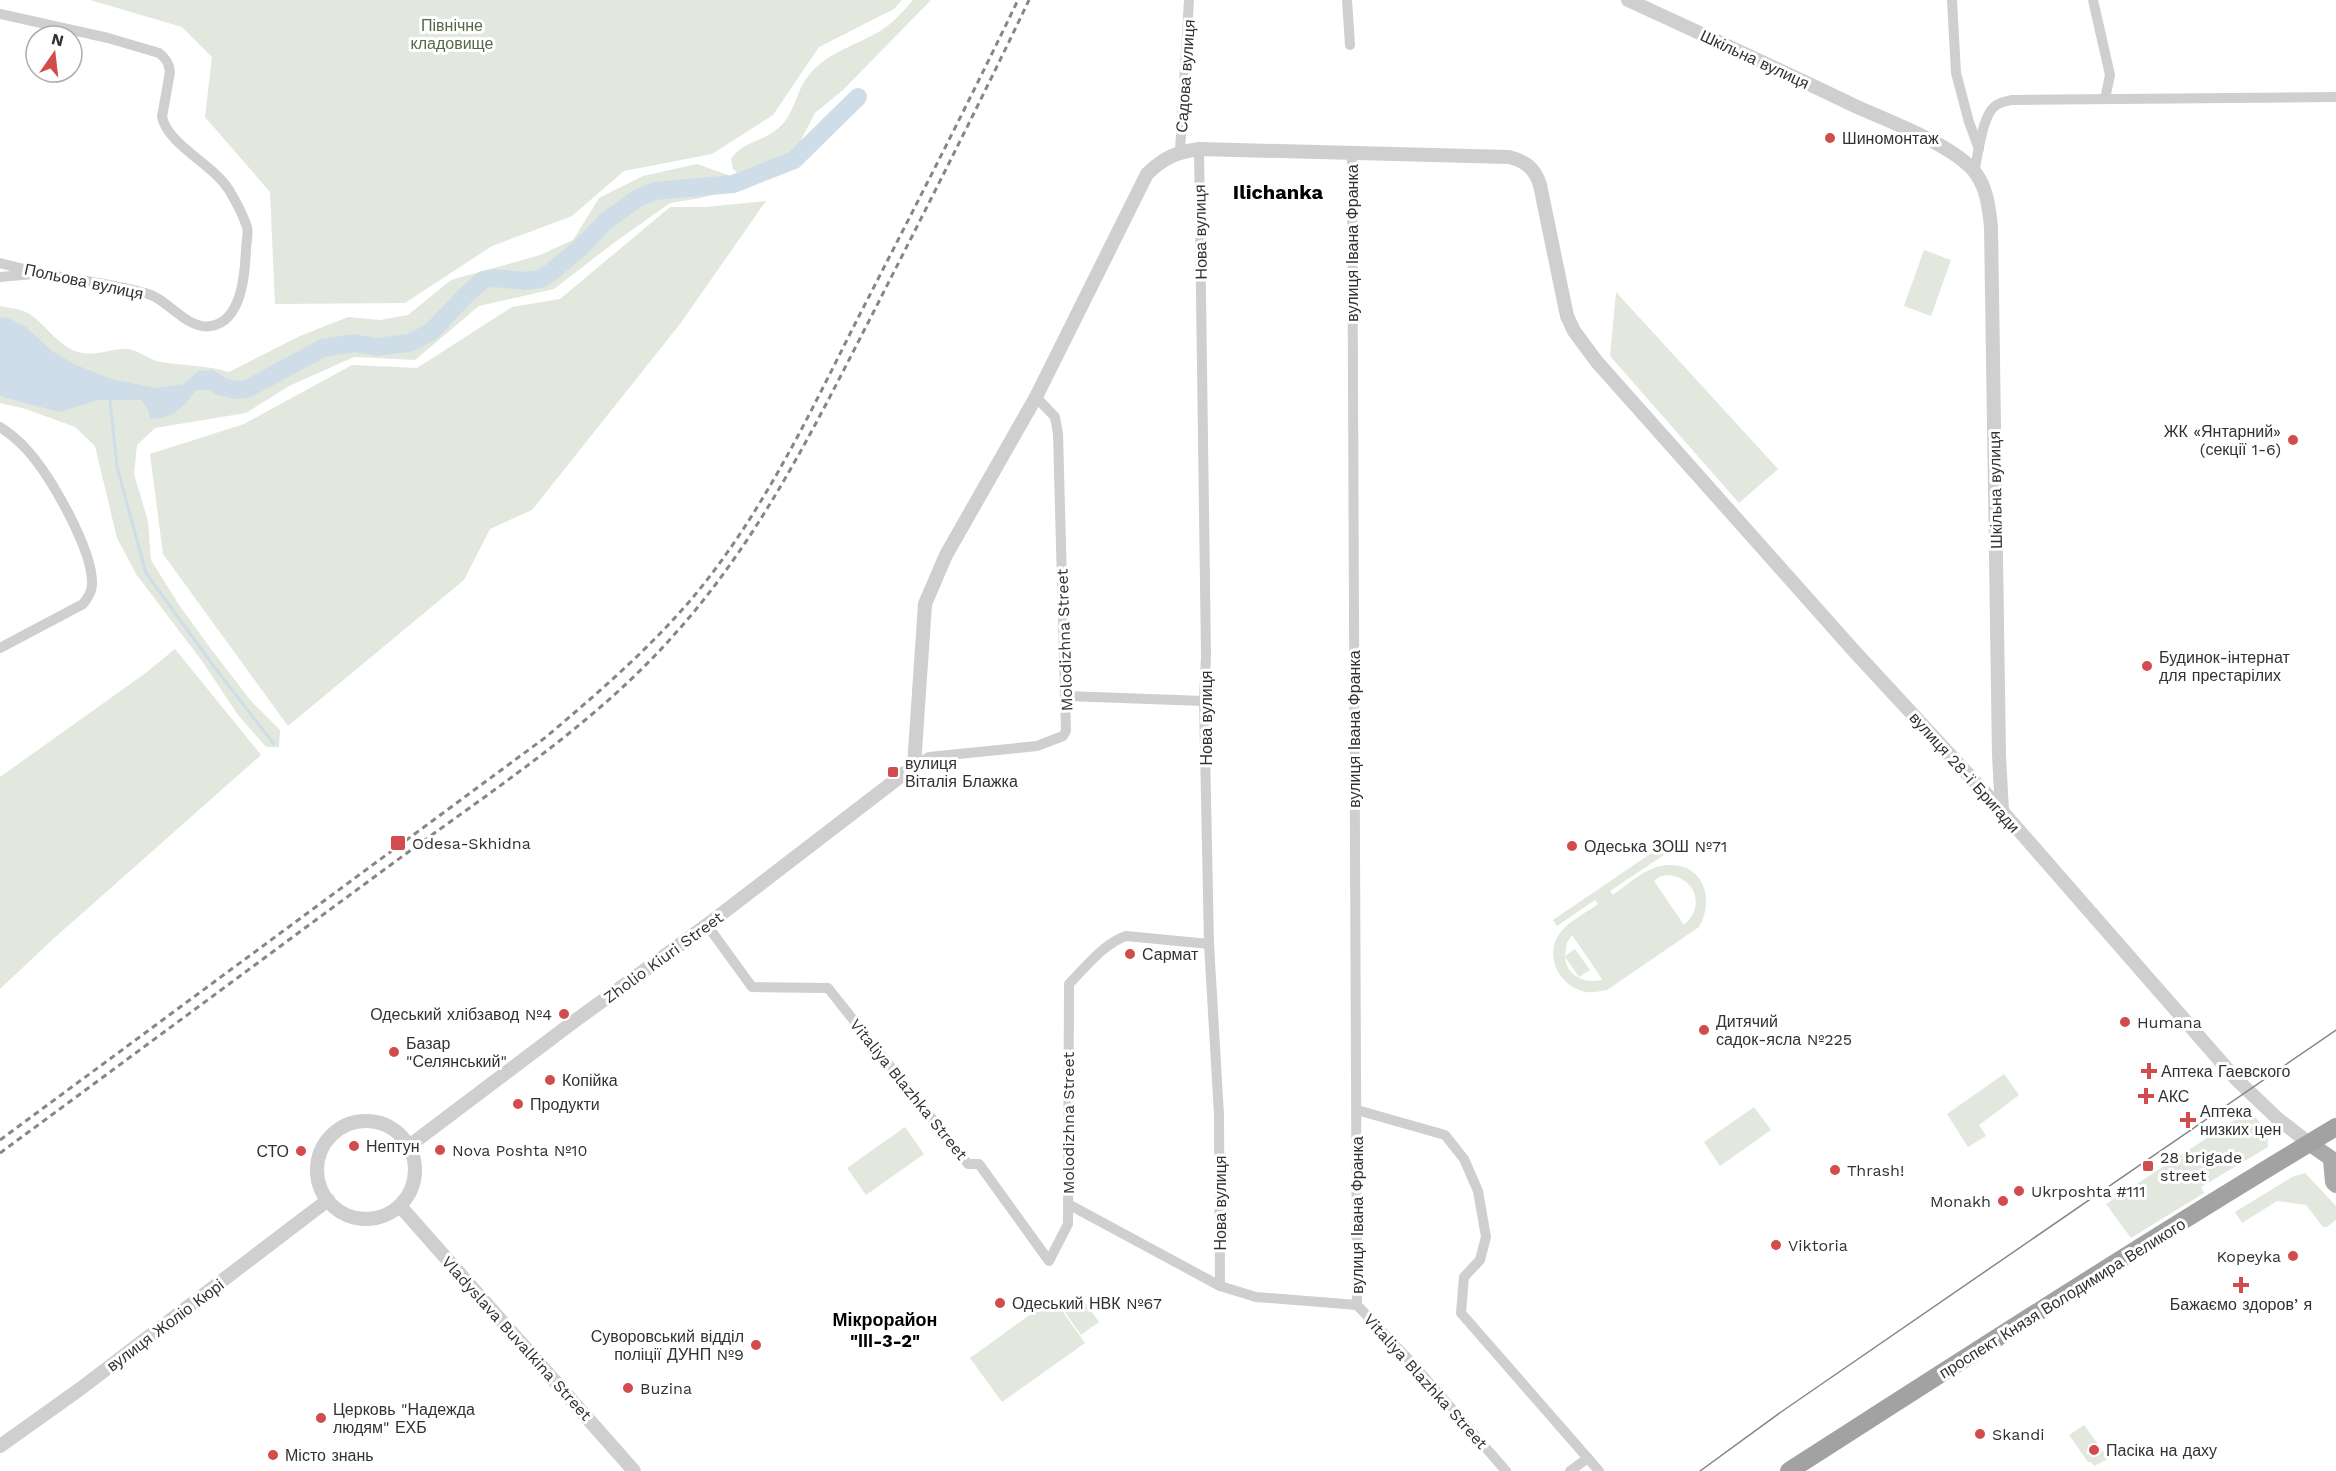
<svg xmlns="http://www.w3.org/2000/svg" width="2336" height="1471" font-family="'Work Sans',sans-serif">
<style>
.green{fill:#e2e8dd;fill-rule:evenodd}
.water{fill:#cfdde8}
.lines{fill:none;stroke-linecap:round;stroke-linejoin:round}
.stream{stroke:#cfdde8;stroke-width:3}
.river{stroke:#cfdde8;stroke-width:18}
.minor{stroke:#cfcfcf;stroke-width:10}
.tertiary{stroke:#cfcfcf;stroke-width:14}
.primary{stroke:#aaa;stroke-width:16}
.trunk{stroke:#a2a2a2;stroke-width:18}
.tram{stroke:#878787;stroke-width:1.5}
.rail{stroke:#878787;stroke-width:3;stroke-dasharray:6 4.5;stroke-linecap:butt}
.poi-dot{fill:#d24c4d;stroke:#fff;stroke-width:2}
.labels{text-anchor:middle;stroke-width:6;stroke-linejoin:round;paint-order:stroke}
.park-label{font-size:16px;fill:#536a44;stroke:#fff}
.street-label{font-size:16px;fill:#323232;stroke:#fff}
.poi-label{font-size:16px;fill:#323232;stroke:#fff;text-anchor:start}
.neighbourhood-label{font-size:18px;font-weight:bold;fill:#000;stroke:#fff}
.quarter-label{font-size:20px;font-weight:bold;fill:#000;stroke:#fff}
</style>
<rect width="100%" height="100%" fill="#fff"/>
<g class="green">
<path d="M90 0H902L894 9 819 47 773 115 712 154 624 171 572 216 492 246 405 303 275 304 270 192 205 117 212 57 182 27Z"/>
<path d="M913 0H931L843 90 815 113 797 148 754 173 742 177 733 169 731 159C741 143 761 142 776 130 795 116 795 92 809 75 827 53 851 47 875 34 890 26 902 13 913 0Z"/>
<path d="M697 164 728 175 730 190 701 198 670 203 615 242 554 289 479 306 415 360 354 357 289 386 246 413 155 428 137 445 134 474 148 521 151 560 179 605 211 649 251 701 280 730 279 747H266L238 715 202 661 136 574 117 538 95 446 75 427 26 409 0 403V306C10 308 23 309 31 315 48 327 59 348 82 353 98 356 111 348 127 349 139 350 149 360 161 362 184 366 206 365 229 372L300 336 348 317 380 320 408 315 451 280 540 255 573 240 599 198 643 176Z"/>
<path d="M766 201 680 324 532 510 490 529 464 580 288 726 163 554 150 454 244 424 352 365 417 368 512 307 560 299 670 207H705Z"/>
<path d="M1924 250 1951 260 1931 316 1904 306Z"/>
<path d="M1616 292 1778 469 1739 503 1610 356Z"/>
<path d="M175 649 261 755 52 940 0 989V777L147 672Z"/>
<path d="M1659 848 1664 855 1610 891 1613 895C1627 885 1644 869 1661 866 1700 858 1717 896 1699 927L1607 990C1597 992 1588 994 1579 990 1558 982 1546 956 1558 936 1567 921 1585 914 1598 904L1595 900 1557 926 1553 920ZM1670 875C1697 880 1705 907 1684 925L1654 881 1661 876ZM1572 935 1602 979V980C1585 984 1566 976 1565 957L1579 977 1590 970 1575 949 1565 956 1567 943Z"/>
<path d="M2004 1074 2019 1095 1979 1125 1986 1136 1968 1147 1947 1114Z"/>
<path d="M1754 1107 1771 1130 1720 1166 1704 1142Z"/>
<path d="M2250 1110 2267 1132 2268 1147 2201 1187 2204 1193 2131 1238 2106 1204Z"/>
<path d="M905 1127 924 1154 866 1195 847 1168Z"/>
<path d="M2305 1173 2336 1206V1220L2327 1227H2323L2306 1205 2277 1201 2242 1223 2235 1212 2292 1177Z"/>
<path d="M1078 1293 1099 1322 1081 1335 1060 1305Z"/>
<path d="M1053 1298 1085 1343 1002 1402 970 1358Z"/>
<path d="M2084 1425 2098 1444 2086 1453 2092 1456 2103 1451 2108 1459 2094 1466 2091 1462H2088L2069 1435Z"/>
</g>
<path class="water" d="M7 317 26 327 52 351 76 365 112 379 156 388 183 384 199 371 213 370 225 378 216 390H196C181 409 175 418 150 419L148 409 141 400H98L60 412 6 398 0 396V318Z"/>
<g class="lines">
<path class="stream" d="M110 400 117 467 146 573 215 668 274 744"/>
<path class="river" d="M219 386 236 390 247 389 323 348 354 343 376 347 409 343 431 332 465 296 483 280 494 278 525 281 540 279 550 273 580 248 606 221 638 198 655 191 733 184 794 160 858 97"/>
<g class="minor">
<path d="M1347 0 1350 45"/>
<path d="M1952 0 1956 73 1969 122 1979 149"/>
<path d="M2093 0 2110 75 2105 99"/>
<path d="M0 14 108 38 159 53C166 58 169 63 170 72L162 117C168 145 214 165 229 190 235 200 243 215 247 227 249 233 246 242 246 249 245 274 242 321 211 326 188 330 171 303 151 295 128 287 104 284 80 280 53 276 27 270 0 263"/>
<path d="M1199 149 1206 656 1204 701 1209 944 1219 1115 1220 1286"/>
<path d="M1180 151 1189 0"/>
<path d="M1352 153 1357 1305"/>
<path d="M1974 172C1978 156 1982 117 1994 107 1999 102 2006 101 2012 100L2336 97"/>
<path d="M0 277 33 274"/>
<path d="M0 427C11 434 20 442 28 451 51 477 93 550 92 584 92 592 88 598 83 604L0 648"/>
<path d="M1066 696 1204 701"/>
<path d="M914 766 929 757 1037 746 1063 736 1066 731 1058 434 1055 417 1036 397"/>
<path d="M707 925 752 987 828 988 968 1164H979L1049 1261 1068 1224 1069 984C1086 967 1103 944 1126 936L1209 944"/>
<path d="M1357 1110 1445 1135 1464 1159 1478 1191 1486 1237 1480 1260 1464 1277 1461 1313 1599 1471"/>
<path d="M1068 1204 1220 1286 1256 1297 1357 1305 1412 1363 1506 1471"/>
<path d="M1570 1471 1588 1458"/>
</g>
<g class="tertiary">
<path d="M1628 0C1704 35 1780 70 1855 106 1888 121 1951 144 1974 171 1987 187 1989 208 1991 227L1999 755 2002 811"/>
<circle cx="366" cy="1170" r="49"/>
<path d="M409 1146 576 1020 707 925 914 766 925 604 946 555 1036 397 1147 174C1163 158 1177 152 1199 149L1509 157C1525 161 1535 168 1540 185L1567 316 1574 331 1597 362 1855 652 2002 811 2237 1080 2278 1119 2309 1143"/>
<path d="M400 1206 634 1471"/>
<path d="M0 1446 80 1389 328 1200"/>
</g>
<g class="primary">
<path d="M2309 1143 2336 1162"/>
<path d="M2331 1160 2333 1182 2336 1185"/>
</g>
<path class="trunk" d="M1789 1471C1970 1355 2151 1238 2336 1127"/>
<path class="tram" d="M1700 1471 1781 1412 2336 1030"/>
<g class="rail">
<path d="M0 1140 546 737C600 691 654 645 699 590 766 507 811 411 859 316 913 211 967 106 1018 0"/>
<path d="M0 1153C132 1056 264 958 396 861 491 791 594 725 673 636 759 541 815 426 873 313 926 209 979 105 1029 0"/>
</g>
</g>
<g class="poi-dot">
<circle cx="1830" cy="138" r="6"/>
<circle cx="2293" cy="440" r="6"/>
<circle cx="2147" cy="666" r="6"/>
<rect x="887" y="766" width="12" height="12" rx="3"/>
<rect x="390" y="835" width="16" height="16" rx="3"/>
<circle cx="1572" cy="846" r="6"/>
<circle cx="1130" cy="954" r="6"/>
<circle cx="564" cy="1014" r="6"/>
<circle cx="2125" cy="1022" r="6"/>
<circle cx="1704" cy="1030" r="6"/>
<circle cx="394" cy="1052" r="6"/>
<path d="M2146 1062h6v6h6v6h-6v6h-6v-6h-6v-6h6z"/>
<circle cx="550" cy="1080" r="6"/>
<path d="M2143 1087h6v6h6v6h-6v6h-6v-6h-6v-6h6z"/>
<circle cx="518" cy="1104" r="6"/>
<path d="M2185 1111h6v6h6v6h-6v6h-6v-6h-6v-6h6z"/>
<circle cx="354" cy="1146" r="6"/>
<circle cx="440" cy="1150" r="6"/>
<circle cx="301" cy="1151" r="6"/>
<rect x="2142" y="1160" width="12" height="12" rx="3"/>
<circle cx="1835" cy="1170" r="6"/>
<circle cx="2019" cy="1191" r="6"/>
<circle cx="2003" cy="1201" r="6"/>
<circle cx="1776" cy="1245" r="6"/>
<circle cx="2293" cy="1256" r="6"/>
<path d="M2238 1276h6v6h6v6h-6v6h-6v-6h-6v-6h6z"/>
<circle cx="1000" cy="1303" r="6"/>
<circle cx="756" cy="1345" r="6"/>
<circle cx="628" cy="1388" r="6"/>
<circle cx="321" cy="1418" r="6"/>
<circle cx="1980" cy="1434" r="6"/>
<circle cx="2094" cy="1450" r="6"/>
<circle cx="273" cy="1455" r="6"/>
</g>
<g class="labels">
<g class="park-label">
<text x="452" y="31">Північне<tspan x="452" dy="18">кладовище</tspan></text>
</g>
<g class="street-label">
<text transform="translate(1755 59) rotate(25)" y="6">Шкільна вулиця</text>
<text transform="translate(1185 76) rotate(-86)" y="6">Садова вулиця</text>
<text transform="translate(1200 232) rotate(-91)" y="6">Нова вулиця</text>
<text transform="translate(1352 243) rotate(-90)" y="6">вулиця Івана Франка</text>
<text transform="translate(84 281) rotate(12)" y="6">Польова вулиця</text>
<text transform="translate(1995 490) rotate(-91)" y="6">Шкільна вулиця</text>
<text transform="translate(1064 640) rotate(-92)" y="6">Molodizhna Street</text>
<text transform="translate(1206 718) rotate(-90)" y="6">Нова вулиця</text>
<text transform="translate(1354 729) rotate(-90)" y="6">вулиця Івана Франка</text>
<text transform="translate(1965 772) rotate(48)" y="6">вулиця 28-ї Бригади</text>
<text transform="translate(663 957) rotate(-36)" y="6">Zholio Kiuri Street</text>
<text transform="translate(909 1089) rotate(51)" y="6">Vitaliya Blazhka Street</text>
<text transform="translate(1068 1123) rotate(-90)" y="6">Molodizhna Street</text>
<text transform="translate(1220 1203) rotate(-90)" y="6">Нова вулиця</text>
<text transform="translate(1357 1215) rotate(-90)" y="6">вулиця Івана Франка</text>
<text transform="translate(2062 1298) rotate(-32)" y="6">проспект Князя Володимира Великого</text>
<text transform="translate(165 1325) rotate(-37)" y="6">вулиця Жоліо Кюрі</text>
<text transform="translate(517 1338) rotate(48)" y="6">Vladyslava Buvalkina Street</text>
<text transform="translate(1426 1381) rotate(48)" y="6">Vitaliya Blazhka Street</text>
</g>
<g class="poi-label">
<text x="1842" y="144">Шиномонтаж</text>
<text x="2281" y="437" text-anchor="end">ЖК «Янтарний»<tspan x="2281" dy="18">(секції 1-6)</tspan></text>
<text x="2159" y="663">Будинок-інтернат<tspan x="2159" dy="18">для престарілих</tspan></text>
<text x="905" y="769">вулиця<tspan x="905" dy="18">Віталія Блажка</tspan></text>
<text x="412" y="849">Odesa-Skhidna</text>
<text x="1584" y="852">Одеська ЗОШ №71</text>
<text x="1142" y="960">Сармат</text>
<text x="552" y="1020" text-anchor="end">Одеський хлібзавод №4</text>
<text x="1716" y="1027">Дитячий<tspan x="1716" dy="18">садок-ясла №225</tspan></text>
<text x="2137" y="1028">Humana</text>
<text x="406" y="1049">Базар<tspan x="406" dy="18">"Селянський"</tspan></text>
<text x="2161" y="1077">Аптека Гаевского</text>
<text x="562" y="1086">Копійка</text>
<text x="2158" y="1102">АКС</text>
<text x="530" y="1110">Продукти</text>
<text x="2200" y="1117">Аптека<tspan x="2200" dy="18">низких цен</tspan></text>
<text x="366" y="1152">Нептун</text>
<text x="452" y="1156">Nova Poshta №10</text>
<text x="289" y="1157" text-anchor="end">СТО</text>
<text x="2160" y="1163">28 brigade<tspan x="2160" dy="18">street</tspan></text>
<text x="1847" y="1176">Thrash!</text>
<text x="2031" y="1197">Ukrposhta #111</text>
<text x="1991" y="1207" text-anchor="end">Monakh</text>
<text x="1788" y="1251">Viktoria</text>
<text x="2281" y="1262" text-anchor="end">Kopeyka</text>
<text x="1012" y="1309">Одеський НВК №67</text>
<text x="2241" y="1310" text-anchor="middle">Бажаємо здоровʼя</text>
<text x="744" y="1342" text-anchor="end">Суворовський відділ<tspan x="744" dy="18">поліції ДУНП №9</tspan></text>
<text x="640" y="1394">Buzina</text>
<text x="333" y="1415">Церковь "Надежда<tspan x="333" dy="18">людям" ЕХБ</tspan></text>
<text x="1992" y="1440">Skandi</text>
<text x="2106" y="1456">Пасіка на даху</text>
<text x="285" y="1461">Місто знань</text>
</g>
<g class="neighbourhood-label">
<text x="885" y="1326">Мікрорайон<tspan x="885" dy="21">"ІІІ-3-2"</tspan></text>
</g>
<g class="quarter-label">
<text x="1278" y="199">Ilichanka</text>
</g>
</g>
<g transform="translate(54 54) rotate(14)"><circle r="28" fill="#ffffff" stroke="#adadad" stroke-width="1.5"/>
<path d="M0-4.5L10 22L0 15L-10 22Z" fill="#d24c4d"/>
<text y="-9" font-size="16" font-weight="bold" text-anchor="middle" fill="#323232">N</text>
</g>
</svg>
